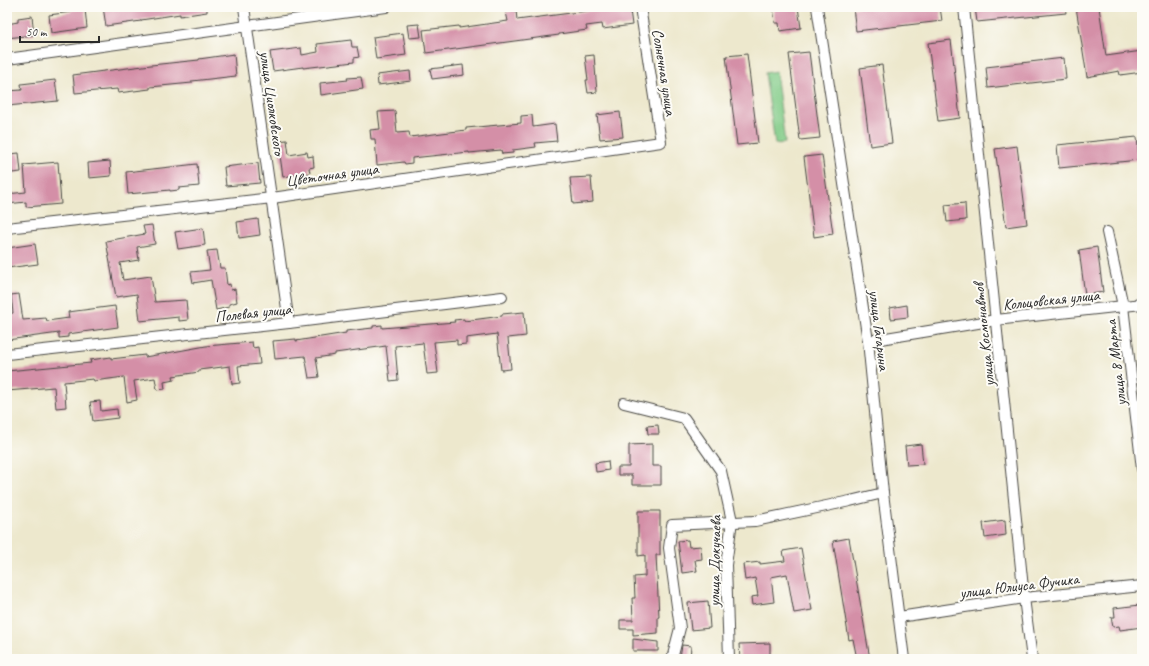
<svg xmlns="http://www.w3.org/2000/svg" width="1149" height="666" font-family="Caveat,sans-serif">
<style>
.green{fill:#83cc89;stroke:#577c5a}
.building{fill:#d48fa7}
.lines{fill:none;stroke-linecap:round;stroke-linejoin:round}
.minor-casing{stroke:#484743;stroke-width:12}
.minor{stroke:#fff;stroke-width:10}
.labels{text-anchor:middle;stroke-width:4;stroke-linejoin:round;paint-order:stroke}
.street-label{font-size:16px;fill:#2b2b2b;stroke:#fdfcf7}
</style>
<rect width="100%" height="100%" fill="#fdfcf7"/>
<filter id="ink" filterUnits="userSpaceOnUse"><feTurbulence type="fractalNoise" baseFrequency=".025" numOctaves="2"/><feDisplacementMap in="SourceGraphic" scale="8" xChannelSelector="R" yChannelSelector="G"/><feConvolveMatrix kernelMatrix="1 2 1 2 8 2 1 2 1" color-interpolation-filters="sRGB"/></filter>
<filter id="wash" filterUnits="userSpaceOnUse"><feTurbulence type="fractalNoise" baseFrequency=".012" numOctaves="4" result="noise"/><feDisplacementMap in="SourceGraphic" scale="16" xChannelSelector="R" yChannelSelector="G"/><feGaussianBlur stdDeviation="0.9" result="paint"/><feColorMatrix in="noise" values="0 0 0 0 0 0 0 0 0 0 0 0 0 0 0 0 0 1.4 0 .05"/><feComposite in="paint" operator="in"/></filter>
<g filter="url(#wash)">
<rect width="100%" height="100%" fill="#ede8cd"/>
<path class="green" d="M776 71 785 143 775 144 765 73Z"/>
<g id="blocks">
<g class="building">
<path d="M103 7H207V12L180 16V14L141 20V21L106 26Z"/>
<path d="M594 7H623L624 11 630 10 632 25 603 29 602 24 586 26 587 30 559 34V35L426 53 423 30 459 26V28L508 21 506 12 516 10 517 20 594 10Z"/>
<path d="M773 7H798L801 28 780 31 779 23H775Z"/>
<path d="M860 7H940L942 21 856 31 853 8Z"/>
<path d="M975 7H1065L1066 13 977 22Z"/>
<path d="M1076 7H1099L1106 56 1142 51V72L1120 75 1119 71 1087 77Z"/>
<path d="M85 9 87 28 51 33 49 15 71 12V10Z"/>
<path d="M32 16 34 35 7 38V24L18 22V18Z"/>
<path d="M419 24 421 37 409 38 407 25Z"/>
<path d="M403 33 406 55 376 59 373 37Z"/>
<path d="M351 40 352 47H357L359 57 354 58V62L303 68V67L273 71 270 52 301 48 302 55 318 52 317 44Z"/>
<path d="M951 40 960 118 938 121 928 43Z"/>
<path d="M809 52 820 138 800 140 789 54Z"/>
<path d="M234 54 236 76 192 81V83L150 87V89L118 93 117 89 75 93 73 75 151 65 199 60V59Z"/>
<path d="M747 54 758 143 737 145 726 56Z"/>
<path d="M594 55 597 92 588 93 586 80H588L585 56Z"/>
<path d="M1064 58 1066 79 988 88 986 67Z"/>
<path d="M463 65 464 75 432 79 430 69Z"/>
<path d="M882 65 892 143 870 146 860 68Z"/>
<path d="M410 71 411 81 378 85 377 75Z"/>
<path d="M361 77 363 89 321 95 320 83 348 80 347 78Z"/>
<path d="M55 80 58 101 7 106V91L22 90 21 84Z"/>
<path d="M395 111 397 133 409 132 410 137 466 130V128L521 123V116L532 115 533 127 555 124 557 141 535 143 536 147 513 150V153L502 154 501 150 469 153V152L412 158V163L405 164 404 162 377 165 375 139H371L370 130 380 129 378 112Z"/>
<path d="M620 112 623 137 600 139 597 115Z"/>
<path d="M1137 137 1139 160 1059 168 1057 145Z"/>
<path d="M287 140 289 155 307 152 308 157 313 156 314 167 309 168 310 173 283 177 278 141Z"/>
<path d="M1017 146 1027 224 1006 227 995 149Z"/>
<path d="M19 153 21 172 12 173 10 154Z"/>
<path d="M822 155 833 234 814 237 804 157Z"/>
<path d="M110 161 111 176 89 178 88 163Z"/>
<path d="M58 162 61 204 26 207V202L7 204V194L26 192 24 165Z"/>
<path d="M258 163 260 183 226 186 224 167Z"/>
<path d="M197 164 199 186 179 188V190L170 191V190L128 194 126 172Z"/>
<path d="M591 177 593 202 573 204 570 178Z"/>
<path d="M965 203 966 220 947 222 945 205Z"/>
<path d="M258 219 260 235 239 238 237 222Z"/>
<path d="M152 225 155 244 137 247 139 260 120 263 123 280 151 276 155 302 186 300 188 320 179 321V317L140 321 137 294 116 297 106 241 145 234 143 226Z"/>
<path d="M203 228 205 245 178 249 175 232Z"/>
<path d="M35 244 38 264 7 268V248Z"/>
<path d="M1097 247 1103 292 1085 295 1079 250Z"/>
<path d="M217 250 220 268H225L227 285 230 284 231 290 235 289 237 302 229 304V307L216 310 211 280 193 283 191 272 210 270 207 251Z"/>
<path d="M19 294 23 320 46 318 47 321 69 318 68 312 115 306 118 327 68 334V337L59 338V333L7 340V314L13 313 11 295Z"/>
<path d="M907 305 908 317 891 319 890 308Z"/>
<path d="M524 312 526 336 508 338 511 369 501 370 497 334 466 338V344L457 345V340L434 342 438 373 427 374 423 343 395 346 398 380 390 381 386 346 335 353V355L316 358 319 377 309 378 305 356 275 359 273 341 296 339V341L346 333V331L373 328V326L382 325V328L455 322 454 320 464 319V321L502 316V314Z"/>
<path d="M252 342 253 348 258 347 260 364 238 366 240 383 232 384 230 366 199 370V372L173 376 174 380 164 382 165 389 157 390 155 378 134 381 137 400 127 402 124 377 94 381 93 379 64 382 66 407 56 408 54 387 7 391V371L91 363 90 360 111 357V359L145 355V357L206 346Z"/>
<path d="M100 401 101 411 117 409 118 418 93 421 90 402Z"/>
<path d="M658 425 659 434H648L647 426Z"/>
<path d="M652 444V466H661V485H632V475H618V467H629V445Z"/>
<path d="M921 444 923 464 907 465 905 446Z"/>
<path d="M608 461 609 470 596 472 595 463Z"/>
<path d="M638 511H660V555H656L659 617H658V633L633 635V629H620V620H633L632 598H635L634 577 645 576V555L638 556Z"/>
<path d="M1005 520 1006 535 985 538 983 523Z"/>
<path d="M849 538 870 659H857L853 639 849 640 833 541Z"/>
<path d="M688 540 689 547 701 546 702 559 695 560 697 571 682 573 678 541Z"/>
<path d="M801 548 812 610 794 613 787 574 771 577 774 602 752 605 751 597 758 596 755 578 745 580 743 564 760 562V564L785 561 783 551Z"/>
<path d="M708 601 710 628 691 630 688 603Z"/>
<path d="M1140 605 1142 627 1120 630 1119 626 1113 627 1111 617H1115L1114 608Z"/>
<path d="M633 639 658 642V651H633Z"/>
<path d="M770 643V659H740L739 644Z"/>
<path d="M682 645 691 646 690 659H680Z"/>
</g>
</g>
</g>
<g filter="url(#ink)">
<use href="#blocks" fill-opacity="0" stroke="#484743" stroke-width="1"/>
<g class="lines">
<defs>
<g id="minor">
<path d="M244 7 289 323"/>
<path d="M817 7 868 341 883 493 904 659"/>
<path d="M964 7 1024 598 1032 659"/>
<path d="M7 59 386 7"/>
<path d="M7 228 272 198 661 142 640 7"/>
<path d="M1107 232 1123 306 1142 469"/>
<path d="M868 341 996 320 1142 304"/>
<path d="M7 354 289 323 502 297"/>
<path d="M624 403 684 418 721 471 732 521 726 565 729 659"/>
<path d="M899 617 1024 598 1142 586"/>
<path d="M672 659 680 628 669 548 672 525 755 521 850 501 883 493"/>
</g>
</defs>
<use href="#minor" class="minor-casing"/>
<use href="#minor" class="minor"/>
</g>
</g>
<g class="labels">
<g class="street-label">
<text transform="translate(665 72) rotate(81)" y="6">Солнечная улица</text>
<text transform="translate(273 103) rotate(82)" y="6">улица Циолковского</text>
<text transform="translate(332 174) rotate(-8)" y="6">Цветочная улица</text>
<text transform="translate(1051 299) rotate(-6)" y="6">Кольцовская улица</text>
<text transform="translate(253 312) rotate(-6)" y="6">Полевая улица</text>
<text transform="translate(880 330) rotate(83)" y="6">улица Гагарина</text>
<text transform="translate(983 335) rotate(-96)" y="6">улица Космонавтов</text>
<text transform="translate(1115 363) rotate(-97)" y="6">улица 8 Марта</text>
<text transform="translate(714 561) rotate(-89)" y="6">улица Докучаева</text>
<text transform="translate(1019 585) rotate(-7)" y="6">улица Юлиуса Фучика</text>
</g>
</g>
<rect width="1149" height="666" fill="none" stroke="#fdfcf7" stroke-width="24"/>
<path d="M20 36v6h79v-6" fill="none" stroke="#2b2b2b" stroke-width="2"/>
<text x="26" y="36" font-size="12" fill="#2b2b2b" stroke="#fdfcf7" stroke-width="3" paint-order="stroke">50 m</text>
</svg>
